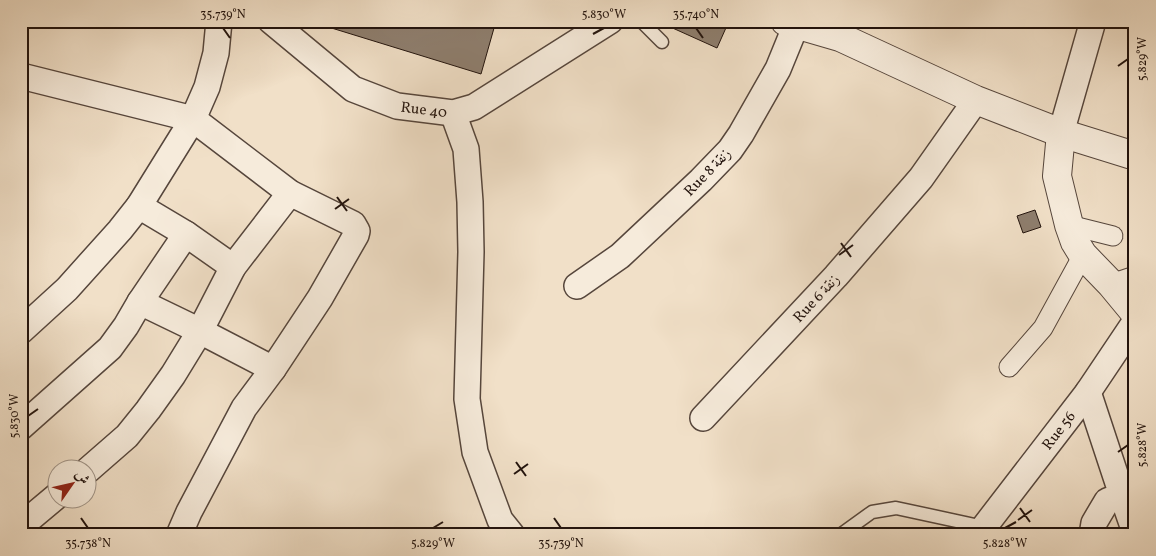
<svg xmlns="http://www.w3.org/2000/svg" width="1156" height="556" font-family="Vollkorn,Amiri,serif">
<style>
.building{fill:#8e7e6e;stroke:#22130d}
.lines{fill:none;stroke-linecap:round;stroke-linejoin:round}
.service-casing{stroke:#56463c;stroke-width:15}
.pedestrian-casing{stroke:#56463c;stroke-width:21}
.minor-casing{stroke:#56463c;stroke-width:28}
.tertiary-casing{stroke:#56463c;stroke-width:30}
.service{stroke:#f6ebdb;stroke-width:12}
.pedestrian{stroke:#f6ebdb;stroke-width:19}
.minor{stroke:#f6ebdb;stroke-width:25}
.tertiary{stroke:#f6ebdb;stroke-width:28}
.ticks{fill:none;stroke:#22130d;stroke-width:2}
.labels{text-anchor:middle;stroke-width:4.5;stroke-linejoin:round;paint-order:stroke}
.street-label{font-size:15px;fill:#22130d;stroke:#f6ebdb}
.neatline{fill:none;stroke:#22130d;stroke-width:2}
.ticks-label{font-size:12px;text-anchor:middle;fill:#22130d}
</style>
<rect width="100%" height="100%" fill="#f1e0c8"/>
<filter id="stains"><feTurbulence type="fractalNoise" baseFrequency=".004" numOctaves="4"/><feColorMatrix values="0 0 0 0 .2 0 0 0 0 .09 0 0 0 0 .02 0 0 0 .5 -.17"/></filter>
<radialGradient id="worn" r=".72"><stop offset=".6" stop-color="#630" stop-opacity="0"/><stop offset="1" stop-color="#630" stop-opacity=".3"/></radialGradient>
<g class="building">
<path d="M326 21H496L481 74 325 26Z"/>
<path d="M657 21H729L717 48Z"/>
<path d="M1035 210 1041 227 1023 233 1017 216Z"/>
</g>
<g class="lines">
<defs>
<g id="service">
<path d="M641 21 662 42"/>
<path d="M840 535 872 512 896 508 984 527"/>
</g>
<g id="pedestrian">
<path d="M1069 225 1113 236"/>
<path d="M1111 284 1135 276"/>
<path d="M1009 367 1043 328 1083 255"/>
</g>
<g id="minor">
<path id="s1" d="M271 21 353 89 397 106 453 113 474 107 610 21"/>
<path d="M21 76 193 119 290 193 353 224 357 231 356 235 320 298 273 369 244 408 189 512 179 535"/>
<path d="M453 113 466 149 470 202 471 252 467 399 475 452 500 520 512 535"/>
<path d="M1061 133 1093 21"/>
<path d="M139 206 186 234 233 267"/>
<path d="M577 286 620 256 701 180 730 150 741 134 778 69 796 25"/>
<path d="M140 302 200 331 273 369"/>
<path d="M21 331 67 289 120 230 139 206 193 119 207 87 216 53 219 21"/>
<path d="M1088 392 1122 495 1107 501 1094 523 1092 535"/>
<path d="M703 418 836 276 921 178 976 100"/>
<path d="M21 427 110 348 126 326 140 302 186 234"/>
<path d="M88 470 127 436 148 410 173 375 200 331 233 267 290 193"/>
<path d="M1122 495 1135 532"/>
<path d="M21 526 58 495"/>
<path id="s2" d="M978 535 1088 392 1135 322"/>
</g>
<g id="tertiary">
<path d="M785 21 840 37 976 100 1061 133 1135 156"/>
<path d="M1061 133 1057 176 1069 225 1075 242 1083 255 1111 284 1135 313"/>
</g>
</defs>
<use href="#service" class="service-casing"/>
<use href="#pedestrian" class="pedestrian-casing"/>
<use href="#minor" class="minor-casing"/>
<use href="#tertiary" class="tertiary-casing"/>
<use href="#service" class="service"/>
<use href="#pedestrian" class="pedestrian"/>
<use href="#minor" class="minor"/>
<use href="#tertiary" class="tertiary"/>
</g>
<path class="ticks" d="M223 28 230 38M696 28 703 38M593 34 604 28M1118 66 1128 59M337 197 347 211M335 209 349 199M841 243 851 257M839 255 853 245M28 416 38 409M1118 452 1128 445M516 462 526 476M514 474 528 464M1020 508 1030 522M81 518 88 528M554 518 561 528M1018 520 1032 510M433 528 443 522M1005 528 1016 522"/>
<g class="labels">
<g class="street-label">
<text dy="5" stroke="none"><textPath href="#s1" startOffset="181">Rue 40</textPath></text>
<text transform="translate(707 172) rotate(-46)" y="5">Rue 8 زنقة</text>
<text transform="translate(816 298) rotate(-47)" y="5">Rue 6 زنقة</text>
<text dy="5" stroke="none"><textPath href="#s2" startOffset="132">Rue 56</textPath></text>
</g>
</g>
<rect width="1156" height="556" fill="none" stroke="#f1e0c8" stroke-width="55"/>
<g transform="translate(72 484) rotate(56)"><circle r="24" fill="#f6ebdb" stroke="#a19589"/>
<path d="M0-4L9 19L0 12L-9 19Z" fill="#8f2418"/>
<text y="-8" font-size="14" font-weight="bold" text-anchor="middle" fill="#22130d">ش</text>
</g>
<rect x="28" y="28" width="1100" height="500" class="neatline"/>
<g class="ticks-label">
<text x="223" y="18">35.739°N</text>
<text x="604" y="18">5.830°W</text>
<text x="696" y="18">35.740°N</text>
<text transform="translate(1142 59) rotate(-90)" y="4">5.829°W</text>
<text transform="translate(14 416) rotate(-90)" y="4">5.830°W</text>
<text transform="translate(1142 445) rotate(-90)" y="4">5.828°W</text>
<text x="88" y="547">35.738°N</text>
<text x="433" y="547">5.829°W</text>
<text x="561" y="547">35.739°N</text>
<text x="1005" y="547">5.828°W</text>
</g>
<rect width="100%" height="100%" filter="url(#stains)"/>
<rect width="100%" height="100%" fill="url(#worn)"/>
</svg>
